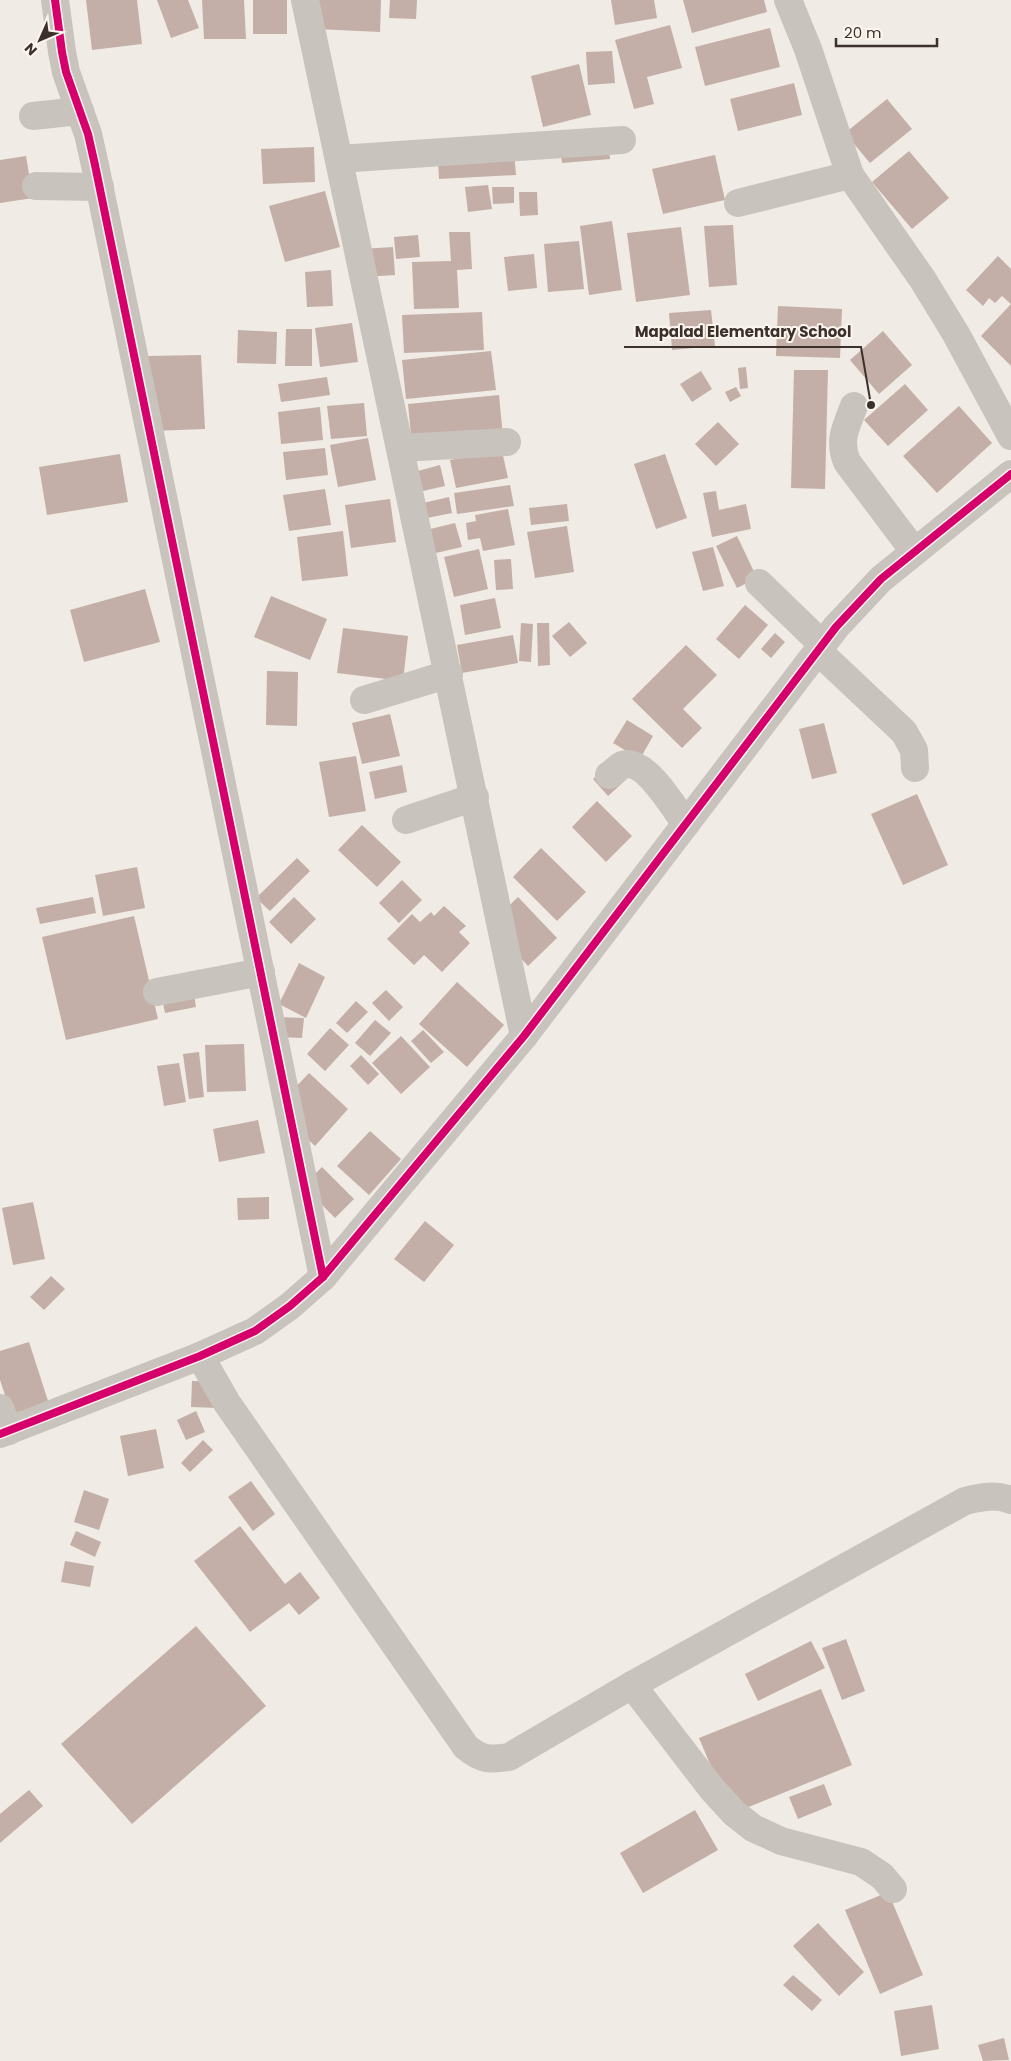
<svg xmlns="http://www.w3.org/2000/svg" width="1011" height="2061" font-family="Poppins,sans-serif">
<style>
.building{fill:#c3afa7}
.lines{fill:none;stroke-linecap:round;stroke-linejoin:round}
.minor{stroke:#c9c3be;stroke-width:28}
.cycleway-casing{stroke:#fbf5ee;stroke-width:11}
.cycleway{stroke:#d6006c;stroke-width:8}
.leader{fill:none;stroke:#3b302b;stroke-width:2}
.callout-dot{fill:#3b302b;stroke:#fbf5ee;stroke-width:2}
.callout-label{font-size:15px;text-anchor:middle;font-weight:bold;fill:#3b302b;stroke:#fbf5ee;stroke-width:4;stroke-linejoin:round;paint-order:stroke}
</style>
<rect width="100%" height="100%" fill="#f0ebe5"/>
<g class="building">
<path d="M86 0H137L142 44 92 50Z"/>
<path d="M157 0H188L199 28 171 38Z"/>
<path d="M202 0H244L246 39H204Z"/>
<rect x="253" y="0" width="34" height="34"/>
<path d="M317 0H381L380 32 316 29Z"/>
<path d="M390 0H417L416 19 389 18Z"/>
<path d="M611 0H654L657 18 615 25Z"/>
<path d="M683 0H764L767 12 692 33Z"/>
<path d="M670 25 682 68 647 77 654 104 634 109 615 40Z"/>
<path d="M770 28 780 67 705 86 695 47Z"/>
<path d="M612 51 615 83 588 85 586 52Z"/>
<path d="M579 64 591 115 543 127 531 76Z"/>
<path d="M794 83 802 115 738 131 730 99Z"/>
<path d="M887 99 912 129 870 163 845 133Z"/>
<path d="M607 128 610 159 562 163 558 134Z"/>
<path d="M513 140 516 175 439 179 437 144Z"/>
<path d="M314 147 315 182 263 184 261 149Z"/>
<path d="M909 151 949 198 912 229 872 182Z"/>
<path d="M715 155 725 200 663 214 652 169Z"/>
<path d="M26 156 33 198 0 203V160Z"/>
<path d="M488 185 492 209 468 212 465 187Z"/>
<path d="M492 187H514V203L493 204Z"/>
<path d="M325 191 340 247 285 262 269 206Z"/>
<path d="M519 192H537L538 215 520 216Z"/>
<path d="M612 221 622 290 589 295 580 226Z"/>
<path d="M733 225 737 285 709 287 704 226Z"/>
<path d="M681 227 690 295 636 302 627 233Z"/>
<path d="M449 232H470L472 269 457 270 459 308 414 309 412 262 451 261Z"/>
<path d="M418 235 420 257 396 259 394 237Z"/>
<path d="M579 241 584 289 548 292 544 244Z"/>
<path d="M393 247 395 275 364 277 362 249Z"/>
<path d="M534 254 537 288 508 291 504 257Z"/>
<path d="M998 256 1011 269V366L981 336 1011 304 1002 296 995 303 989 298 983 306 966 290Z"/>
<path d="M331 270 333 306 307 307 305 272Z"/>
<path d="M778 306 842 309 840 358 776 356Z"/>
<path d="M711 310 715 346 672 350 669 313Z"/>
<path d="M482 312 484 350 404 353 402 315Z"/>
<path d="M352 323 358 362 320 367 315 328Z"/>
<path d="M286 329H312V366H285Z"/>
<path d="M238 330 277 332 276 364 237 363Z"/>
<path d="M883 331 912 365 879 394 850 360Z"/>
<path d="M491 351 496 390 406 399 402 360Z"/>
<path d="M201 355 205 429 151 431 148 356Z"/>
<path d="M746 367 748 388 740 389 738 368Z"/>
<path d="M794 370H828L825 489 791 488Z"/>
<path d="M701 371 712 389 692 402 680 384Z"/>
<path d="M327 377 330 395 281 402 278 384Z"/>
<path d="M905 384 928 410 888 446 864 420Z"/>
<path d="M736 387 741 396 730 402 725 392Z"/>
<path d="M499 395 503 437 412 446 408 404Z"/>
<path d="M364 403 367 436 331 439 327 406Z"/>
<path d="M959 406 992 443 937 493 903 456Z"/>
<path d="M320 407 323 440 281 444 278 412Z"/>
<path d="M718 422 739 444 716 466 695 444Z"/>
<path d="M368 438 376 480 338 487 330 445Z"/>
<path d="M325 448 328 475 286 480 283 452Z"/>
<path d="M502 451 508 478 456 488 450 460Z"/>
<path d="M120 454 128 502 47 515 39 467Z"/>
<path d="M665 454 687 518 656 529 634 464Z"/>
<path d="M440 465 445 486 423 491 418 471Z"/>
<path d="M510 485 514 506 457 514 454 493Z"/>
<path d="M325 489 331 525 289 531 283 495Z"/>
<path d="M716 491 719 510 746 504 751 529 712 537 703 493Z"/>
<path d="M449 497 452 513 422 519 419 504Z"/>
<path d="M390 499 396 542 351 548 345 505Z"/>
<path d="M567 504 569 521 531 525 529 508Z"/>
<path d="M508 509 515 545 483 551 480 538 468 540 466 523 476 521 475 515Z"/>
<path d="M455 523 462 547 427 555 422 531Z"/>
<path d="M567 526 574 572 535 578 527 532Z"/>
<path d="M343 531 348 576 302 581 297 537Z"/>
<path d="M737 536 757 578 737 588 716 546Z"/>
<path d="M713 547 724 586 703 591 692 552Z"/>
<path d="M479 549 488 589 454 597 444 557Z"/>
<path d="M511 559 513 589 496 590 494 560Z"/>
<path d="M145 589 160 642 84 662 70 610Z"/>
<path d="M271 596 327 619 310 660 254 637Z"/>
<path d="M495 598 501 628 465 635 460 605Z"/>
<path d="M745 605 768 625 739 659 716 639Z"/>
<path d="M569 622 587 643 570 657 552 636Z"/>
<path d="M521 623 533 624 531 662 519 661Z"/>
<path d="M537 623H549L550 665 538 666Z"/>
<path d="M343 628 408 636 403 681 337 673Z"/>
<path d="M775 633 785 642 771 658 761 649Z"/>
<path d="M513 635 518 663 462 673 457 645Z"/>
<path d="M686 645 717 675 683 709 702 728 682 748 632 699Z"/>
<path d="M267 671 298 672 297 726 266 725Z"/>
<path d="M390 714 400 756 362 764 352 723Z"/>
<path d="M627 720 653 736 640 759 613 743Z"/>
<path d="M824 723 837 773 812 779 799 729Z"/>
<path d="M356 756 366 811 329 817 319 762Z"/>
<path d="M615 759 630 776 608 796 593 779Z"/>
<path d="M402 765 407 792 375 799 369 772Z"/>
<path d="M917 794 948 865 903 885 871 814Z"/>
<path d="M597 801 632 836 606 862 572 827Z"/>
<path d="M362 825 401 862 377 887 338 850Z"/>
<path d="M541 848 586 892 557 921 513 877Z"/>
<path d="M297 858 310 871 270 911 256 898Z"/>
<path d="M137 867 145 908 103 916 95 875Z"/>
<path d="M402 880 422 900 399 923 379 903Z"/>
<path d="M93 897 96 913 40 924 36 908Z"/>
<path d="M294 897 316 919 291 944 269 922Z"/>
<path d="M518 897 557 938 528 966 489 925Z"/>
<path d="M444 906 466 926 459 932 470 943 442 972 424 955 414 965 387 939 412 914 420 922 431 912 434 916Z"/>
<path d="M134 916 158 1019 66 1040 42 937Z"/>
<path d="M299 963 325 977 306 1018 279 1004Z"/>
<path d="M192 982 196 1007 165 1013 160 988Z"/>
<path d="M457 982 504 1025 467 1067 419 1024Z"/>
<path d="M386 990 403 1007 389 1021 372 1003Z"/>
<path d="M356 1001 368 1012 347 1033 336 1023Z"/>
<path d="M278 1017 304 1018 302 1038 277 1037Z"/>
<path d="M375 1020 391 1033 370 1056 355 1043Z"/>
<path d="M330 1028 349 1045 325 1071 307 1054Z"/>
<path d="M423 1030 444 1052 431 1063 411 1041Z"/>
<path d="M401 1036 430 1067 401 1094 372 1063Z"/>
<path d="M244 1044 246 1091 207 1092 205 1045Z"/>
<path d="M199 1052 204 1097 189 1099 183 1054Z"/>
<path d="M361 1055 379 1074 368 1085 350 1066Z"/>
<path d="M179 1063 186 1102 164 1106 157 1066Z"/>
<path d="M309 1073 348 1109 315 1146 275 1109Z"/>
<path d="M258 1120 265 1153 219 1162 213 1129Z"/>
<path d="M370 1131 401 1159 369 1195 337 1166Z"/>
<path d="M322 1167 354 1199 335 1218 303 1186Z"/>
<path d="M269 1197V1219L238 1220 237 1198Z"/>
<path d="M33 1202 45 1259 13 1265 2 1208Z"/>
<path d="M425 1221 454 1245 424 1282 394 1259Z"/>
<path d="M51 1276 65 1289 44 1310 30 1297Z"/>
<path d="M29 1342 49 1404 12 1416 0 1380V1351Z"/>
<path d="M192 1381 220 1382 218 1408 191 1407Z"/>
<path d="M196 1411 205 1432 186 1440 177 1420Z"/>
<path d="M156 1429 164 1468 128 1476 120 1436Z"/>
<path d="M203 1440 213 1450 190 1472 181 1463Z"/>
<path d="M251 1481 275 1514 253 1531 228 1497Z"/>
<path d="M84 1490 109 1499 99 1530 74 1522Z"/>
<path d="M240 1526 285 1584 300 1572 320 1598 299 1615 289 1603 250 1632 194 1561Z"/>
<path d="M76 1531 101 1542 95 1557 70 1545Z"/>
<path d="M65 1561 94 1566 90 1587 61 1582Z"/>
<path d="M196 1626 266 1706 132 1824 61 1744Z"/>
<path d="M846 1639 865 1691 842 1700 822 1648Z"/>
<path d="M811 1641 825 1668 758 1701 745 1674Z"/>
<path d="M821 1689 852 1765 731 1814 699 1738Z"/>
<path d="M824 1784 832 1805 798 1819 789 1797Z"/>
<path d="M29 1790 43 1806 0 1843V1814Z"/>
<path d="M695 1810 718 1850 643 1893 620 1853Z"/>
<path d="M888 1892 923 1975 880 1994 845 1910Z"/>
<path d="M818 1923 864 1972 839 1996 793 1946Z"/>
<path d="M793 1975 822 2000 812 2011 783 1985Z"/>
<path d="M932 2005 939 2049 901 2056 894 2011Z"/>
<path d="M1004 2038 1009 2060 983 2061 978 2045Z"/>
</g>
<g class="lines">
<g class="minor">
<path d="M55 0 62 52 66 72 88 134 95 165 323 1277"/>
<path d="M305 0 524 1036"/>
<path d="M788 0 808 49 850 175 923 280 956 334 1011 436"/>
<path d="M33 116 80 111"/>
<path d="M339 159 622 140"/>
<path d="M36 186 100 187"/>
<path d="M738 203 850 175"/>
<path d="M854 406C846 427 838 440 847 462L914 551"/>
<path d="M401 448 507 442"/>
<path d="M759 583 823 645"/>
<path d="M818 651 904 732 914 750 915 768"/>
<path d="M364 700 449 674"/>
<path d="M609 775C613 773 618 767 622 765 645 757 674 808 686 824"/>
<path d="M406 820 475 797"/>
<path d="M157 992 261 972"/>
<path d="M200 1356 227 1403 466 1747C482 1760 489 1760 509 1757L632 1685 965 1501C981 1497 995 1494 1011 1500"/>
<path d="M0 1408 9 1431"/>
<path d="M0 1434 200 1356 255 1331 290 1306 323 1277 524 1036 836 627 881 579 1011 474"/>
<path d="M632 1685 712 1789 734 1813 753 1828 781 1841 861 1862 882 1876 893 1889"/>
</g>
<defs>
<g id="cycleway">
<path d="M55 0 62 52 66 72 88 134 95 165 323 1277"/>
<path d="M0 1434 200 1356 255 1331 290 1306 323 1277 524 1036 836 627 881 579 1011 474"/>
</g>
</defs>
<use href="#cycleway" class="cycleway-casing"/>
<use href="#cycleway" class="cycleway"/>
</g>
<path class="leader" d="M871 405L861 347H624"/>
<circle class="callout-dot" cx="871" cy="405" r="5"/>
<g class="callout-label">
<text x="743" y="337">Mapalad Elementary School</text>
</g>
<g transform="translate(40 40) rotate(225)" stroke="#fbf5ee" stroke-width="4" paint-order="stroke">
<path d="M0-4L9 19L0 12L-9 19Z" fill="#3b302b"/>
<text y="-8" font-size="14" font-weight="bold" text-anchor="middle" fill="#3b302b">N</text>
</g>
<path d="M836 38v8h101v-8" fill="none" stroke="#3b302b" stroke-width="2.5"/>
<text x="844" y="38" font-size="15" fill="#3b302b" stroke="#fbf5ee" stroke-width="4" paint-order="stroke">20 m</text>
</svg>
